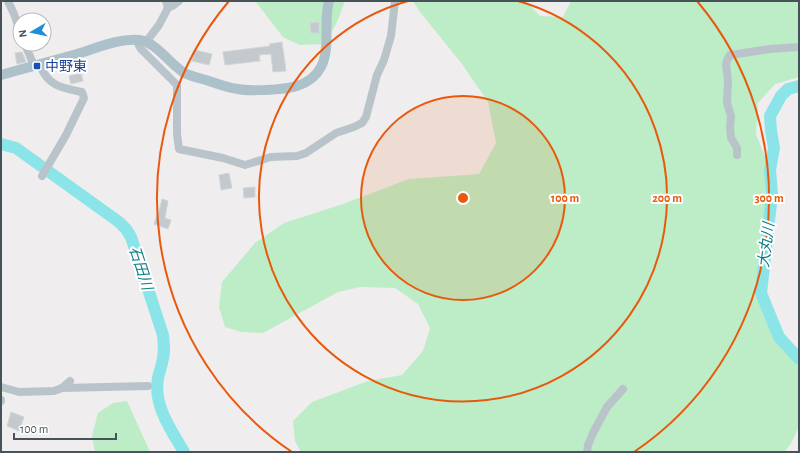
<svg xmlns="http://www.w3.org/2000/svg" width="800" height="453" font-family="'Alegreya Sans','Noto Sans JP',sans-serif">
<style>
.green{fill:#bcedc7}
.lines{fill:none;stroke-linecap:round;stroke-linejoin:round}
.river{stroke:#8be4e8;stroke-width:12}
.building{fill:#c4c9cd;stroke:#d1d5d9}
.minor{stroke:#b9c4ca;stroke-width:8}
.major{stroke:#adc1cb;stroke-width:10}
.ring{fill:none;stroke:#e8590c;stroke-width:2}
.transit-dot{fill:#1a4fb4;stroke:#fff;stroke-width:1.5}
.labels{text-anchor:middle;stroke-width:4;stroke-linejoin:round;paint-order:stroke}
.transit-label{font-size:14px;fill:#164399;stroke:#fff;text-anchor:start}
.water-label{font-size:15px;font-style:italic;fill:#117f85;stroke:#fff}
.centre{fill:#e8590c;stroke:#fff;stroke-width:2}
.ring-label{font-size:12px;text-anchor:middle;font-weight:bold;fill:#e8590c;stroke:#fff;stroke-width:4;stroke-linejoin:round;paint-order:stroke}
</style>
<rect width="100%" height="100%" fill="#f0edee"/>
<g class="green">
<path d="M255 1H345L337 22 325 44 300 45 283 37Z"/>
<path d="M413 1H526L540 16 563 17 571 1H799V77L775 84 758 103 756 134 767 162 764 237 765 283 772 315 799 359V427L790 445 784 452H301L295 441 293 421 312 402 368 381 402 375 423 351 430 328 418 304 395 288 360 287 338 292 263 333 241 332 225 327 219 307 222 282 255 243 284 223 343 204 409 179 479 174 496 143 488 102 462 64 420 12Z"/>
<path d="M127 401 150 452H95L92 436 98 413 113 403Z"/>
</g>
<g class="lines">
<g class="river">
<path d="M799 86 788 89 781 96 770 116 771 131 774 148 770 170 772 194 761 293 779 337 799 359"/>
<path d="M1 144 16 148 119 222 126 229 131 237 163 335C164 345 165 353 162 363 161 368 159 373 158 378 153 405 171 430 184 452"/>
</g>
</g>
<g class="building">
<path d="M319 22V33H311L310 23Z"/>
<path d="M282 42 286 71 273 72 271 54 259 55 260 61 225 65 223 52 270 46 269 44Z"/>
<path d="M195 50 212 54 209 65 192 61Z"/>
<path d="M22 52 26 62 17 64 15 53Z"/>
<path d="M81 73 83 81 71 84 69 76Z"/>
<path d="M229 173 232 188 221 190 219 175Z"/>
<path d="M255 187V197L244 198 243 188Z"/>
<path d="M162 199 168 201 165 218 171 220 168 229 154 224 157 215H158Z"/>
<path d="M11 412 24 417 19 431 7 426Z"/>
</g>
<g class="lines">
<g class="minor">
<path d="M8 1 14 14 20 31"/>
<path d="M168 8 174 5 179 1"/>
<path d="M136 40 141 49 177 85V134L179 149 223 158 245 165 271 157 297 156 306 153 336 133 354 127 362 123 366 117 377 75 384 60 391 36 395 1"/>
<path d="M146 42 159 25 168 8 166 1"/>
<path d="M25 44 34 66"/>
<path d="M40 65C48 86 61 88 82 92L84 98 66 135 42 176"/>
<path d="M737 155V148L731 138 730 127 731 116 727 103 728 80 726 64 727 60 730 55 770 49 799 47"/>
<path d="M1 387 19 392 54 391 62 388 70 381"/>
<path d="M62 388 148 386"/>
<path d="M1 401V400"/>
<path d="M587 452 588 445 593 433 607 407 623 389"/>
</g>
<path class="major" d="M1 75C27 68 52 61 77 54 97 48 119 38 139 40 156 42 169 63 183 72 189 76 198 78 206 80 216 83 227 88 238 89 247 91 256 90 265 90 286 89 310 88 321 67 331 48 323 22 329 1"/>
</g>
<circle cx="463" cy="198" r="102" fill="#e8590c" fill-opacity=".12"/>
<g class="ring">
<circle cx="463" cy="198" r="102"/>
<path d="M518 1A204 204 0 1 1 408 1"/>
<path d="M292 452A306 306 0 0 1 229 1M697 1A306 306 0 0 1 634 452"/>
</g>
<rect class="transit-dot" x="33" y="62" width="8" height="8" rx="2"/>
<g class="labels">
<g class="transit-label">
<text x="45" y="71">中野東</text>
</g>
<g class="water-label">
<text transform="translate(766 245) rotate(-83)" y="5">大丸川</text>
<text transform="translate(141 268) rotate(72)" y="5">石田川</text>
</g>
</g>
<circle cx="463" cy="198" r="6" class="centre"/>
<g class="ring-label">
<text x="565" y="202">100 m</text>
<text x="667" y="202">200 m</text>
<text x="769" y="202">300 m</text>
</g>
<rect width="800" height="453" fill="none" stroke="#46545a" stroke-width="4"/>
<g transform="translate(32 32) rotate(261)"><circle r="19" fill="#ffffff" stroke="#b5bbbd"/>
<path d="M0-3L7 15L0 10L-7 15Z" fill="#1f8ed8"/>
<text y="-6" font-size="11" font-weight="bold" text-anchor="middle" fill="#46545a">N</text>
</g>
<path d="M14 433v6h102v-6" fill="none" stroke="#46545a" stroke-width="2"/>
<text x="20" y="433" font-size="12" fill="#46545a" stroke="#ffffff" stroke-width="3" paint-order="stroke">100 m</text>
</svg>
